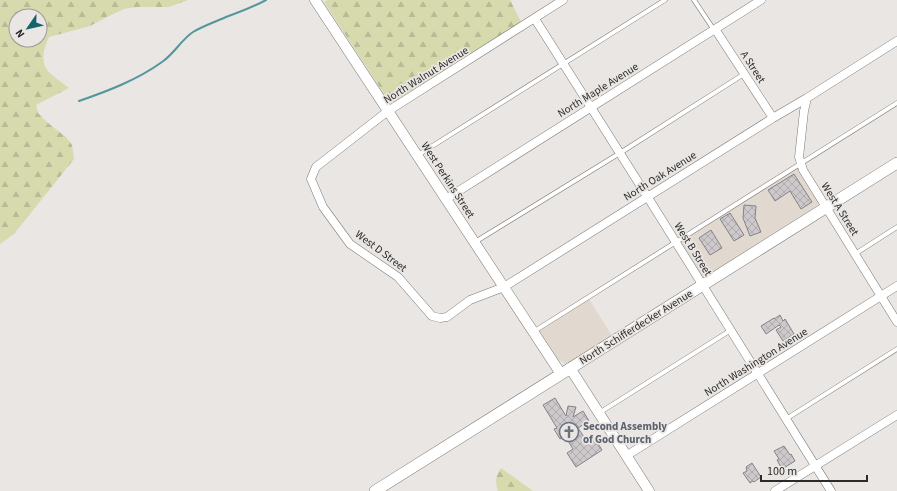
<svg xmlns="http://www.w3.org/2000/svg" width="897" height="491" viewBox="0 0 897 491" font-family="'Source Sans 3',sans-serif">
  <defs>
    <pattern id="forest-firs" width="22" height="20" patternUnits="userSpaceOnUse"><rect width="22" height="20" fill="#d6daad"/><path d="M5 1l3.5 6h-7zM16 11l3.5 6h-7z" fill="#b8bb95"/></pattern>
    <pattern id="building-cross-hatch" width="8" height="8" patternUnits="userSpaceOnUse"><rect width="8" height="8" fill="#ccc8cb"/><path d="M0 0l8 8M0 8l8-8" fill="none" stroke="#afacae"/></pattern>
  </defs>
  <rect width="100%" height="100%" fill="#e9e6e3"/>
  <path fill="#e1d8d0" d="M796,163L799,172L818,202V206L705,277L702,276L678,238Z
    M587,296L612,336L570,362L564,363L557,359L554,355L536,328Z"/>
  <path fill="url(#forest-firs)" fill-rule="evenodd" d="M0,0H188L169,7H136L124,9L107,17L90,26L49,37C44,48 40,59 47,70C51,75 64,84 69,88L36,105L38,113L48,123L66,137L72,145L74,159L14,234L0,244ZM16,16H40V40H16Z
    M328,0H510L521,22L394,102H390L388,100L324,2Z
    M501,468L533,491H498C495,481 495,477 501,468Z"/>
  <g fill="none" stroke-linecap="round" stroke-linejoin="round">
    <path stroke="#53969e" stroke-width="2" d="M79,101C108,91 137,80 162,62C174,54 181,40 193,32C203,26 215,22 226,17C240,12 253,7 266,0"/>
  </g>
  <path fill="url(#building-cross-hatch)" stroke="#868386" d="M794,174L812,202L801,209L790,191L775,201L768,190Z
    M744,205L756,206L755,218L761,232L750,236L743,218Z
    M730,213L744,235L734,241L720,219Z
    M711,230L722,248L710,255L699,238Z
    M780,315L783,321L785,319L794,334L783,341L776,330L781,327L779,325L766,334L761,326L774,318V319Z
    M555,398L566,416L568,406L576,407L573,417L583,411L589,421L578,428L586,440L593,436L602,450L576,467L567,453L573,449L565,436L560,439L554,429L557,428L543,405Z
    M784,446L790,455L791,454L795,461L782,469L777,460L779,459L774,451Z
    M752,463L761,477L754,482L753,481L750,483L743,473L747,471L746,467Z"/>
  <g fill="none" stroke-linecap="round" stroke-linejoin="round">
    <defs>
      <path id="service" d="M694,0L714,30
        M418,155L665,0
        M475,242L620,153L744,74
        M855,254L897,227
        M533,332L897,103
        M599,413L731,330
        M786,419L897,349"/>
      <path id="minor" d="M563,0L388,111L316,167L311,179L323,207L350,244L398,277L432,316L440,318L447,317L470,300L504,287L773,118L807,98L897,41
        M535,19L647,196L831,491
        M715,29L773,118
        M807,98L804,111L799,157L803,170L897,322
        M446,199L761,0
        M626,456L897,286
        M775,491L897,415"/>
      <path id="tertiary" d="M315,0L561,374
        M570,368L649,491"/>
      <path id="secondary" d="M375,491L897,163"/>
    </defs>
    <use href="#service" stroke="#7b7976" stroke-width="5"/>
    <use href="#minor" stroke="#7b7976" stroke-width="9"/>
    <use href="#tertiary" stroke="#7b7976" stroke-width="11"/>
    <use href="#secondary" stroke="#7b7976" stroke-width="12"/>
    <use href="#service" stroke="#fff" stroke-width="4"/>
    <use href="#minor" stroke="#fff" stroke-width="8"/>
    <use href="#tertiary" stroke="#fff" stroke-width="10"/>
    <use href="#secondary" stroke="#fff" stroke-width="11"/>
  </g>
  <defs>
    <symbol id="church-ring" viewBox="-11 -11 22 22"><circle r="9.5" fill="#e9e6e3" stroke="#6b7280" stroke-width="1.5"/><path d="M-1.2-6h2.4v3.5h3.3v2.4h-3.3V6h-2.4V-.1h-3.3v-2.4h3.3Z" fill="#6b7280"/></symbol>
  </defs>
  <g fill-rule="evenodd">
    <use href="#church-ring" x="558" y="421" width="22" height="22"/>
  </g>
  <g text-anchor="middle" dominant-baseline="central" stroke-width="3.5" stroke-linejoin="round" paint-order="stroke">
    <g font-size="11" fill="#2c2b2a" stroke="#e9e6e3">
      <text transform="translate(753 67) rotate(57)">A Street</text>
      <text transform="translate(426 75) rotate(-32)">North Walnut Avenue</text>
      <text transform="translate(598 90) rotate(-32)">North Maple Avenue</text>
      <text transform="translate(660 176) rotate(-32)">North Oak Avenue</text>
      <text transform="translate(448 180) rotate(57)">West Perkins Street</text>
      <text transform="translate(840 209) rotate(58)">West A Street</text>
      <text transform="translate(693 249) rotate(58)">West B Street</text>
      <text transform="translate(381 251) rotate(37)">West D Street</text>
      <text transform="translate(636 327) rotate(-32)">North Schifferdecker Avenue</text>
      <text transform="translate(756 362) rotate(-32)">North Washington Avenue</text>
    </g>
    <g font-size="11" font-weight="bold" fill="#5b616d" stroke="#e9e6e3" text-anchor="start">
      <text x="583" y="426">Second Assembly<tspan x="583" dy="13">of God Church</tspan></text>
    </g>
  </g>
  <g transform="translate(28 28) rotate(236)"><circle r="19" fill="#e9e6e3" stroke="#9d9b99"/>
  <path d="M0-3L7 15L0 10L-7 15Z" fill="#15636b"/>
  <text y="-6" font-size="11" font-weight="bold" text-anchor="middle" fill="#2c2b2a">N</text>
  </g>
  <path d="M761 475v6h106v-6" fill="none" stroke="#2c2b2a" stroke-width="2"/>
  <text x="767" y="475" font-size="12" fill="#2c2b2a" stroke="#e9e6e3" stroke-width="3" paint-order="stroke">100 m</text>
</svg>
